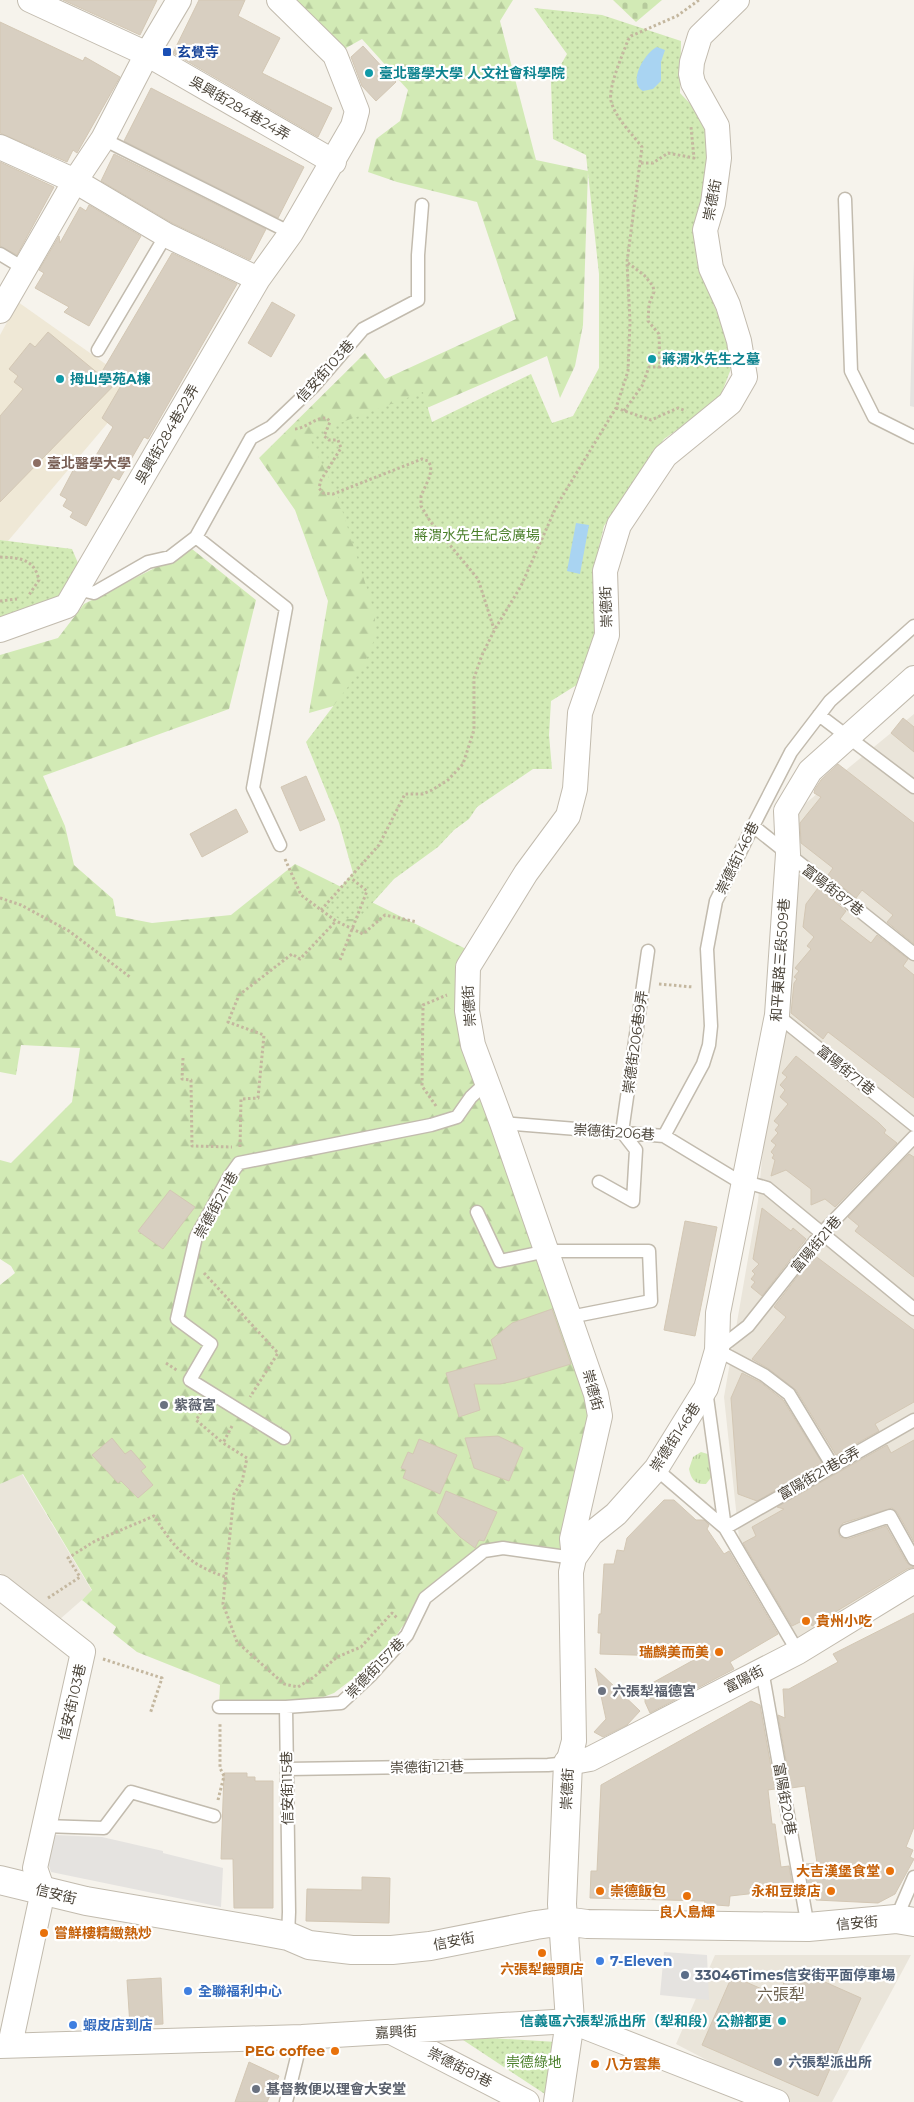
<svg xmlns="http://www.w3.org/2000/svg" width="914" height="2102" viewBox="0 0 914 2102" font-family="Montserrat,'Noto Sans TC',sans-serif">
  <defs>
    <pattern id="grass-tufts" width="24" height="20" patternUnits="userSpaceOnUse" patternTransform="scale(1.25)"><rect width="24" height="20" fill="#d2eab5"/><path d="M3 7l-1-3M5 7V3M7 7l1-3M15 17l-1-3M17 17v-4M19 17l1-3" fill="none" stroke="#b6ca9c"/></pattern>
    <pattern id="forest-firs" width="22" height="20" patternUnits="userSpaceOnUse" patternTransform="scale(1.25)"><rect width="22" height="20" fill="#d2eab5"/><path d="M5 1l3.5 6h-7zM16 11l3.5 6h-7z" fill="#b6ca9c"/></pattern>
    <pattern id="cemetery-stones" width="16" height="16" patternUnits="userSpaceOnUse" patternTransform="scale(1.25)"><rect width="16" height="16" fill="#d2eab5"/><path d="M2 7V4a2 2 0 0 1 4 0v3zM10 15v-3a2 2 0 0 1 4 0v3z" fill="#b6ca9c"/></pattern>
    <pattern id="park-dots" width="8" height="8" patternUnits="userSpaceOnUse" patternTransform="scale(1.25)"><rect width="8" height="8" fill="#d2eab5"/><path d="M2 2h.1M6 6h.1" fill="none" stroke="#b6ca9c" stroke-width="1.8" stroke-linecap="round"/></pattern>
  </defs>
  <rect width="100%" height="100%" fill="#f6f3ec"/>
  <path fill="#eae5da" d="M914,714V1569L793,1643L740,1547L724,1397L758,1201L795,812Z
    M22,1474L92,1591L59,1620L0,1573V1484Z
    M715,1955H911L832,2102H787L676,2044Z"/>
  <path fill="#efe8d6" d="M18,302L138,387L8,541L0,540V335Z"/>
  <path fill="url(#grass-tufts)" d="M701,1452L711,1455L713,1475L706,1484C695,1485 691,1479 689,1469L693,1457Z"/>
  <path fill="url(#forest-firs)" d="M297,0H513L500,21L536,160L588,171L583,325L575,366L560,398L547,356L390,424L395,623L362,698L309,713L328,601L295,510L259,458L365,353L385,379L516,319L477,202L397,182L368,172L376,139L400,121L408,90L362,39L346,48L333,45Z
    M192,549L256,600L229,709L43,776L65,826L74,865L113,899L116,916L152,923L231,915L295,864L466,949L469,1049L596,1416L571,1552L482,1549L402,1627L390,1646L368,1667L334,1693L308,1703L219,1704L220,1685L137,1652L113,1633L116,1627L82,1600L92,1590L23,1474L0,1484V1285L15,1273L11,1266L0,1259V1160L11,1163L72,1102L80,1048L21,1045L16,1075L0,1072V655L58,638L84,604Z"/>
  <path fill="url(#cemetery-stones)" d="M613,0H662L636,22Z"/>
  <path fill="url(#park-dots)" d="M534,8L602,15L681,41L680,93L698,112L708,133L709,169L695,234L697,263L723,327L732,366L719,400L664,439L604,526L593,572L598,625L583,681L551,701L549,735L552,769H533L477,807L469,819L454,830L438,847L394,879L358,919H339L322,908L353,873L339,823L306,742L363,667L375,638V614L338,497L308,435L423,392L432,422L531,374L552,423L573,416L599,368V274L586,155L553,139L551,82L567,54Z
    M0,540L72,549L78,563L57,599L0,619Z
    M457,2036L557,2042L551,2098Z"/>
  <path fill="#e5e3e0" d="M914,260V407L910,406Z
    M54,1835L102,1837L163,1851V1853L223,1868L221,1907L51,1872L48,1863Z
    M664,1952L707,1955L709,2000L660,1995Z"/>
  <path fill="#a9d4f2" d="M657,47L665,50L661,62V81L653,89L643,91C627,83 645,52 657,47Z
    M576,523L589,525L580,574L567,571Z"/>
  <path fill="#d8cfc1" stroke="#d3c7b4" d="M63,0H157L140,35Z
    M199,0H245L238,16L280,38L262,73L332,108L318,137L173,53Z
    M0,22L83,61L85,57L120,77L77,153L73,150L67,162L0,133Z
    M363,46L396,82L376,101L362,86L351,57Z
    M151,88L304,167L278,218L124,141Z
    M114,154L266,229L250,260L172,223L101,181Z
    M0,162L54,187L17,255L0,246Z
    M89,205L141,236L89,326L64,312L69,307L35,288L44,273L39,270L59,236L60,243L80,207L86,211Z
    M172,253L237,284L148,439L144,437L119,480L113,477L86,526L70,517L73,512L63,506L67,499L60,495L78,461L89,467L113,427L102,418L126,377L124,375L0,502V416L23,389L14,382L18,376L9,369L30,343L35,347L48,332L100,375Z
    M272,302L295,315L271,357L248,343Z
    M903,718L914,727V752L891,733Z
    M838,764L914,823V944L887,922L893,915L862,890L856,898L828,875L833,868L801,843L800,823L821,797L814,793L815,789L821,780Z
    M306,776L325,820L300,831L281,787Z
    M236,809L248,832L202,857L190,834Z
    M818,888L846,911L840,919L871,943L877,935L908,959L903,966L914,975V1098L828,1032L823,1039L791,1013L794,983L797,979L794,977L799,971L795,968L811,949L807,946L814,937L803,927L806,904Z
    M796,1056L879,1123L886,1130L884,1133L897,1143L835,1207L825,1199L811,1205V1189L786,1170L771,1176L775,1160L772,1158L774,1155L771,1152L776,1145L771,1141L778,1133L775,1130L779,1125L774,1121L788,1104L780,1097L785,1090L780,1085L787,1077L782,1073Z
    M909,1154L914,1157V1277L855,1231L859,1226L848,1217Z
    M170,1190L195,1207L163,1249L138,1231Z
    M762,1208L791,1231L793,1228L806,1239L762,1296L751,1287L755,1282L751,1279L755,1274L752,1271L759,1264L753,1259Z
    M685,1221L717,1227L695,1336L664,1330Z
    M814,1255L914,1330V1402L875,1424L879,1431L836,1455L796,1390L769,1369L752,1359L786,1317L774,1307Z
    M552,1309L571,1364L515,1381L500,1384H474L480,1410L459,1417L446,1373L497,1359L491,1340L512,1323Z
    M742,1373L760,1382L783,1400L822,1463L757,1501L738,1494L731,1398Z
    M498,1436L523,1448L509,1481L474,1468L465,1438Z
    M112,1438L125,1454L131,1450L146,1467L141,1471L153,1485L138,1498L121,1481L118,1483L92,1455Z
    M419,1439L457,1455L440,1494L403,1478L406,1470L401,1468L408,1452L413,1454Z
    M914,1440V1542L897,1512L892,1508L843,1523L838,1530L840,1537L848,1539L886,1526L907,1563L914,1567L907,1569L812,1626L808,1618L792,1626L743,1543L756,1536L752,1527L784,1509L777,1507L887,1445L891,1453Z
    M446,1491L497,1512L484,1541L479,1540L475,1548L460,1537L437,1513Z
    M664,1500H674L696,1520H704L709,1525L707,1529L724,1554L729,1551L778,1634L730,1662L734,1669L650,1713L645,1702V1687L699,1657L600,1654L601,1633H598L599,1614H601L604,1564H614L617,1550L624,1551L627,1538Z
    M914,1613V1827L906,1847L913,1850L910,1857L914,1859L895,1894L878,1903L816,1900L815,1887H809L805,1864L817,1863L805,1786L791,1788L778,1715L785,1718L783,1689H789L838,1662L833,1654Z
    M595,1668L640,1711L627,1725L603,1737L594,1732L606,1719Z
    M751,1701L760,1705L775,1789L768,1790L772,1824H775L781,1867L789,1866L793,1889L730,1896L729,1906L704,1904L705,1901L590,1898L591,1871H597L601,1785Z
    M224,1773H247V1777H255V1781H273V1908H234L233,1859H221Z
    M362,1877L390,1878L389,1923L306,1921L307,1889L362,1890Z
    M791,1967L861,1998L818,2096L702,2045L732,1976L778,1996Z
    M161,1978L163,2024L130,2026L127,1980Z
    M249,2062L279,2076L267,2102H235Z"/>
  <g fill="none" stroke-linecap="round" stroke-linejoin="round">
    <defs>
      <path id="service" d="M103,139L291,233
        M845,199L851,371L874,417L914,437
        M0,254L25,269
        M98,350L166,235
        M196,537L286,608L253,788L280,845
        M77,589L94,593L148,562L170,557L196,537L251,438L271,427L313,387L363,329L418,300V255L422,205
        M819,715L914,787
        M753,826L914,954
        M777,1015L914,1125
        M502,1123L664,1136L735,1179L767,1188L914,1309
        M664,1136L703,1064L709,1045L711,1026L707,949L716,901L753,826L791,752L830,701L914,626
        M599,1182L633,1201L636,1150L622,1132L648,951
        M477,1212L500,1261L547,1251H649L651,1301L570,1317
        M706,1390L725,1528L798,1652
        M284,1438L190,1380L211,1344L177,1319L196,1237L229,1177L239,1163L431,1125L457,1117L471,1097L486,1083
        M832,1465L789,1394L764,1375L717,1350L748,1326L821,1234L914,1137
        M656,1469L725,1528L914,1420
        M846,1531L890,1516L914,1559
        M762,1670L808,1927
        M219,1707H286L289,1912L288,1936
        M286,1707L341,1703L371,1675L407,1635L425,1598L484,1551L503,1548L574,1558
        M287,1769L548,1765L568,1763
        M44,1826L104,1828L131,1792L214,1816
        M896,1919L914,1877
        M286,2102L302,2037"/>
      <path id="minor" d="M30,0L147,54L334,162
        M737,0L700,36L692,62L691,74L693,83L717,126L719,158L713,203L705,230L711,268L728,305L739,341L745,377L730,403L665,456L619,525L605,571L607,635L580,713L575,789L568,816L526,873L468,967L467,1011L473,1045L502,1123L596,1394L600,1416L572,1539L574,1558L571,1572L574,1741L568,1763L590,1759L798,1652L914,1581
        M0,147L75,181L166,235L258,279
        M0,311L75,181L103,139L147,54L179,0
        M0,630L67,606L258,279L291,233L353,126L357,111L335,55L279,0
        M574,1558L591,1534L616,1514L656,1469L706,1388L717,1350L718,1313L777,1015L788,854L786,811L810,771L914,678
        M0,1587L83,1652L35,1868L43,1891L10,2045
        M393,2033L527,2102
        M0,2046L302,2037L570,2021L777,2102"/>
      <path id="tertiary" d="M0,1880L86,1901L261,1931L288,1936L309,1945L352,1950H392L430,1946L536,1925L564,1921L587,1924L808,1927L896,1919L914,1922
        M558,2102L570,2021L562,1904L568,1763"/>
    </defs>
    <use href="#service" stroke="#c2bbae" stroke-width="15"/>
    <use href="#minor" stroke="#c2bbae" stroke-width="26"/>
    <use href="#tertiary" stroke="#c2bbae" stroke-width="30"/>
    <path stroke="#c4b79f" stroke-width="3" stroke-dasharray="2.5 2.5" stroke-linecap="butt" d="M641,163H653L668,153L694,158L691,127
      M616,408L651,420L678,408L686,411
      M624,411L642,386L649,367H660L659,334L648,321L649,304L654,292L653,286L644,275L628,263
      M295,429C307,428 315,417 327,418L330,422L324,436L329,440H338L341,448L321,480L319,488L323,493L333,494L422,459L428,461L431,466L430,476L421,496V506L430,521L478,579L494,629
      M0,557C19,558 34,558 39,580L29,595
      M0,601L17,599
      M285,859L301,895L336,921L363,934L385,915L417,922
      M0,898L21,905L69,931L130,977
      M321,910L379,845L405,794H423L432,790L448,780L463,764L474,730V678L482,655L495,629L521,586L557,505L616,408L628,371L630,322L627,262L642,147C632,134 615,117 611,101C608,87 623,54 628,40L631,36L677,16L699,0
      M340,960L367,891L351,878
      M659,984L693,987
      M183,1058L182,1079L191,1080L192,1146L232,1147
      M436,1106L422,1086L423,1005L447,995
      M240,1147L241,1099L258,1098L264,1035L228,1022L239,995L292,954L300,959L336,921
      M204,1273L278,1353L250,1397
      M166,1363L178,1371
      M204,1408L196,1420L223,1443
      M232,1426L223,1443L247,1458L242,1482L234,1494L223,1604L237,1642L284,1684L298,1687L314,1677L337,1657L361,1647L392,1613L397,1618
      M48,1598L80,1577L68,1558L95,1541L154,1516C174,1548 189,1565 226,1577
      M103,1659L162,1678L150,1714
      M218,1800L224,1776L220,1768V1722"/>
    <use href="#service" stroke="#fff" stroke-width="12"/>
    <use href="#minor" stroke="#fff" stroke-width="24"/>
    <use href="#tertiary" stroke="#fff" stroke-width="28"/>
  </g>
  <rect fill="#1a4fb4" stroke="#fff" stroke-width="2" x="162" y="47" width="10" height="10" rx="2.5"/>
  <g fill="#0f9aa8" stroke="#fff" stroke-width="2">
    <circle cx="369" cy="73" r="5"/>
    <circle cx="652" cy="359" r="5"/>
    <circle cx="60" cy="379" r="5"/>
    <circle cx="782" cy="2021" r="5"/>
  </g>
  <circle fill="#8d6e63" stroke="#fff" stroke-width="2" cx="37" cy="463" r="5"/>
  <g fill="#6b7280" stroke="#fff" stroke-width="2">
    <circle cx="164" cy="1405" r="5"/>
    <circle cx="602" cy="1691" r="5"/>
    <circle cx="256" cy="2089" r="5"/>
  </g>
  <g fill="#e8710a" stroke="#fff" stroke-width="2">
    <circle cx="806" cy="1621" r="5"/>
    <circle cx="719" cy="1652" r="5"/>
    <circle cx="890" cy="1871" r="5"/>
    <circle cx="600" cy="1891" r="5"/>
    <circle cx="831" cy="1891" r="5"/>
    <circle cx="687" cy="1896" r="5"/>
    <circle cx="44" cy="1933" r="5"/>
    <circle cx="542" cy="1953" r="5"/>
    <circle cx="335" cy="2051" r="5"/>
    <circle cx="595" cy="2064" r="5"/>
  </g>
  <g fill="#3f7fe0" stroke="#fff" stroke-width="2">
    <circle cx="600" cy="1961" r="5"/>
    <circle cx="188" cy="1991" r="5"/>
    <circle cx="73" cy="2025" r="5"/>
  </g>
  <g fill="#5c6f8a" stroke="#fff" stroke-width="2">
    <circle cx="685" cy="1975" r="5"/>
    <circle cx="778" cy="2062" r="5"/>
  </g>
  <g text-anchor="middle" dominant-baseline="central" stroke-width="4.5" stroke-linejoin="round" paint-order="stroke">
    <g font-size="14" font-weight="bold" fill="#164399" stroke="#fff" text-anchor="start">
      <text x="177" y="52">玄覺寺</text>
    </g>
    <g font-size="14" font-weight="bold" fill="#0d838f" stroke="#fff" text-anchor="start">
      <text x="379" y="73">臺北醫學大學 人文社會科學院</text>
      <text x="662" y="359">蔣渭水先生之墓</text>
      <text x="70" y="379">拇山學苑A棟</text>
      <text x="772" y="2021" text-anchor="end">信義區六張犁派出所（犁和段）公辦都更</text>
    </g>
    <g font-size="14" fill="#4b4439" stroke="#fff">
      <text transform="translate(240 108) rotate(30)">吳興街284巷24弄</text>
      <text transform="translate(712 200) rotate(-79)">崇德街</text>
      <text transform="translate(325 371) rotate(-48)">信安街103巷</text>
      <text transform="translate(167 434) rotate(-60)">吳興街284巷22弄</text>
      <text transform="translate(606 607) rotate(-92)">崇德街</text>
      <text transform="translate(737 858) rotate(-64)">崇德街146巷</text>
      <text transform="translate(833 890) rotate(38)">富陽街87巷</text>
      <text transform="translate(780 960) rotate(-86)">和平東路三段509巷</text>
      <text transform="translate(469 1006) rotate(-94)">崇德街</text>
      <text transform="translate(635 1042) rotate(-82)">崇德街206巷9弄</text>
      <text transform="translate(846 1070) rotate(39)">富陽街71巷</text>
      <text transform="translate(614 1132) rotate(4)">崇德街206巷</text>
      <text transform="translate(216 1205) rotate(-61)">崇德街211巷</text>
      <text transform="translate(816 1244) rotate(-50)">富陽街21巷</text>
      <text transform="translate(593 1390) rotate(75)">崇德街</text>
      <text transform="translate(675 1437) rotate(-57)">崇德街146巷</text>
      <text transform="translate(819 1473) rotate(-30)">富陽街21巷6弄</text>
      <text transform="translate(375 1668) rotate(-46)">崇德街157巷</text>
      <text transform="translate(744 1679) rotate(-27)">富陽街</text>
      <text transform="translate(72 1702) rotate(-77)">信安街103巷</text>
      <text transform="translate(427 1767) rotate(-1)">崇德街121巷</text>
      <text transform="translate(287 1788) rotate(-91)">信安街115巷</text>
      <text transform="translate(567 1789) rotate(-87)">崇德街</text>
      <text transform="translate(785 1799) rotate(80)">富陽街20巷</text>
      <text transform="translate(56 1894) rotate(14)">信安街</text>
      <text transform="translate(857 1923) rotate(-5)">信安街</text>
      <text transform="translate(454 1941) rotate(-11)">信安街</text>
      <text transform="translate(396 2032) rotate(-3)">嘉興街</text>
      <text transform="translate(460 2067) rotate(27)">崇德街81巷</text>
    </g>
    <g font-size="14" font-weight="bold" fill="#785e54" stroke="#fff" text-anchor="start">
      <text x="47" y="463">臺北醫學大學</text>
    </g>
    <g font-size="14" fill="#4a7f2a" stroke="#fff">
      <text x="477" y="535">蔣渭水先生紀念廣場</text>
      <text x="534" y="2062">崇德綠地</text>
    </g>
    <g font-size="14" font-weight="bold" fill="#5b616d" stroke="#fff" text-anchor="start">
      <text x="174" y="1405">紫薇宮</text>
      <text x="612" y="1691">六張犁福德宮</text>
      <text x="266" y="2089">基督教便以理會大安堂</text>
    </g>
    <g font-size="14" font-weight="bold" fill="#c56008" stroke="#fff" text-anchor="start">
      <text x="816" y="1621">貴州小吃</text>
      <text x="709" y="1652" text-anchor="end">瑞麟美而美</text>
      <text x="880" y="1871" text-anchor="end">大吉漢堡食堂</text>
      <text x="610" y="1891">崇德飯包</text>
      <text x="821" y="1891" text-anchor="end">永和豆漿店</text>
      <text x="687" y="1912" text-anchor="middle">良人島輝</text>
      <text x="54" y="1933">嘗鮮樓精緻熱炒</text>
      <text x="542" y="1969" text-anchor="middle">六張犁饅頭店</text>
      <text x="325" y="2051" text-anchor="end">PEG coffee</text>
      <text x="605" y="2064">八方雲集</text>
    </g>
    <g font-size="14" font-weight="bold" fill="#366cbe" stroke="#fff" text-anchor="start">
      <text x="610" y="1961">7-Eleven</text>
      <text x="198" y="1991">全聯福利中心</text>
      <text x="83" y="2025">蝦皮店到店</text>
    </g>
    <g font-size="14" font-weight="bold" fill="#4e5e75" stroke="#fff" text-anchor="start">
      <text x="695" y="1975">33046Times信安街平面停車場</text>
      <text x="788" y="2062">六張犁派出所</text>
    </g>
    <g font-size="16" fill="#6e6250" stroke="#fff">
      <text x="781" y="1994">六張犁</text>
    </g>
  </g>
</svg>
